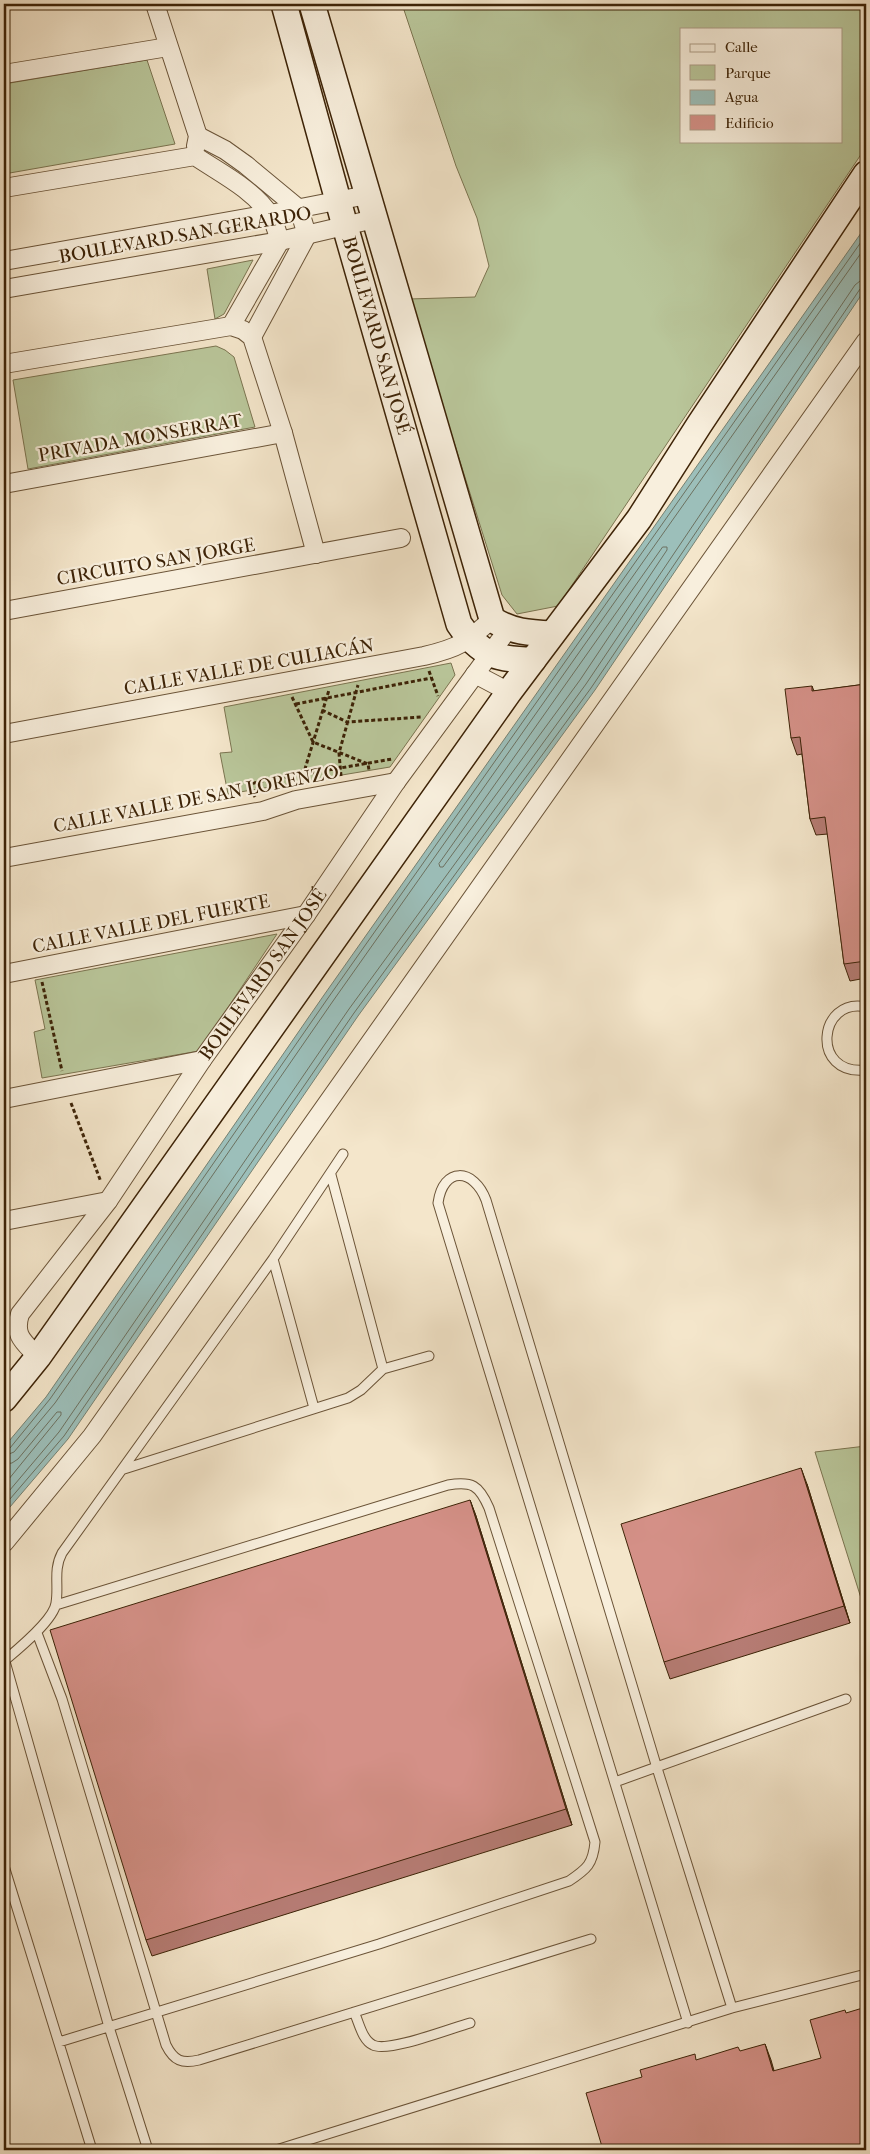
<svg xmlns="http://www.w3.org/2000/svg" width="870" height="2154" viewBox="0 0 870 2154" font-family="'IM FELL French Canon',serif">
  <rect width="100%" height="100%" fill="#f4e6cb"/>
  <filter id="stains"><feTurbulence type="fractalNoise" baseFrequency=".004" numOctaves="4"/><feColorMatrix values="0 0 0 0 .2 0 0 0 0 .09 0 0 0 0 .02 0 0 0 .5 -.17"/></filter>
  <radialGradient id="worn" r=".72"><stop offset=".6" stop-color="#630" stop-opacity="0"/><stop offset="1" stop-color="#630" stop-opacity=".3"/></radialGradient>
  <path fill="#b9c69a" stroke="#7b7450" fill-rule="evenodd" d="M402,4H866V147L558,606L517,614L502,595L409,299L475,297L489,266L477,218L456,166ZM681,29H841V141H681Z
    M147,60L175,144L4,174V84Z
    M253,260L224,314L215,319L207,269Z
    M216,346L225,350L234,357L255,427L28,469L13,380Z
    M451,663L455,675L390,767L228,794L220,753L232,752L224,707Z
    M277,934L199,1051L42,1078L34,1032L45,1029L35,980Z
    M866,1446V1614L815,1452Z"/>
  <path fill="#9cbfba" stroke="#768172" d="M866,226V288L595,690L358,1016L68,1439L4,1514V1447L46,1397L324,995Z"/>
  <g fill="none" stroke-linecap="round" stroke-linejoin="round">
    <path stroke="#6c7160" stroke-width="1" d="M663,547H667V550L580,680L443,867H440L439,864Z
      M4,1450L10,1448L50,1399L328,998L866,235
      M4,1456L14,1452L55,1403L333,1001L866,246
      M4,1464L12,1463L18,1459L57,1412H61V1415L4,1485
      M4,1497L59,1432L349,1009L586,684L855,285L860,281L866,280
      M4,1506L64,1436L354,1013L591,688L860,289L866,286"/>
    <defs>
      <path id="lane" d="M866,1007C818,997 810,1076 866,1070
        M331,1175L383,1369
        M273,1259L314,1408
        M124,1469L348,1398L361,1390L383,1369L429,1356
        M56,1605L448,1485C472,1481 479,1485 489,1508L595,1842C593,1864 587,1869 569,1881L379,1944L59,2042
        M37,1633L62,1699L166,2045C174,2061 182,2064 199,2060L591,1939
        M4,1658L109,2027L148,2150
        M4,1661C17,1650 54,1620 56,1603C59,1585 53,1570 62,1553L273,1259L343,1154
        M615,1782L846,1699
        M4,1866L92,2150
        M354,2012C359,2022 362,2040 373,2045C388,2053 452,2028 470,2023
        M688,2023L438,1203C443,1166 474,1168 486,1200L657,1768L732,2008
        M276,2150L732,2008L866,1974"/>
      <g id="street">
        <path d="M155,4L198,136L196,146"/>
        <path d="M4,74L168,47"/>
        <path d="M198,136L225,150L246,165L299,209L307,235L252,337"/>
        <path d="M4,188L195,156C220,173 253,189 270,215C275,223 277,232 280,241L231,326"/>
        <path d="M4,261L270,214L367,195"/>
        <path d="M4,289L280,241L374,219"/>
        <path d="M4,364L231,326L243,330L252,337L283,433L316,554"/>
        <path d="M4,484L283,433"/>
        <path d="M4,611L401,538"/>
        <path d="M475,674L509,692"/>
        <path d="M4,734L424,656C459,648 467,642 492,619"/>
        <path d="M4,858L263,811L296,800L396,782"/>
        <path d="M4,974L306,915"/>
        <path d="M4,1099L202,1060"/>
        <path d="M4,1221L108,1201"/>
        <path id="s1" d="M38,1357C24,1342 13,1336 20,1314L108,1201L202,1060L306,915L396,782L509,628"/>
        <path d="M4,1543L92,1436L866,341"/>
      </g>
      <g id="secondary">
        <path id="s2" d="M284,4L345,226L459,624C480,655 497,660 533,660"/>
        <path d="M312,4L492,619C511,632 530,633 552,634"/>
        <path d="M4,1399L38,1357L509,692L639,519L699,425L866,174"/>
      </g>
    </defs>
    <use href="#lane" stroke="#6b5438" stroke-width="11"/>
    <use href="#street" stroke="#6b5438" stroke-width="20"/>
    <use href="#secondary" stroke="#3d2307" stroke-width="28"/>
    <path stroke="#3d2307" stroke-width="3" stroke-dasharray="4 2.5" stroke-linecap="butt" d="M429,671L438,696
      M292,697L313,742L368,764L369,770
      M296,704L431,678
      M322,710L347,722L422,717
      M341,776L339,753L358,685
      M301,782L329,690
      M255,797L248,784L392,759
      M42,982L62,1071
      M71,1103L101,1182"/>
    <use href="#lane" stroke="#f8efdd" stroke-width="9"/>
    <use href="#street" stroke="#f8efdd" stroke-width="18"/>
    <use href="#secondary" stroke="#f8efdd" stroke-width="25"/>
  </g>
  <path fill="#b67c74" stroke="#3d2307" d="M866,684V978L850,981L844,964L828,834L816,835L810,819L802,754L797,755L791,738L812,686L814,691Z
    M807,1484L850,1623L670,1679L664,1662Z
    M470,1500L476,1516L572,1825L152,1956L146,1940Z"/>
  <path fill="#94655e" stroke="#3d2307" d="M801,1468L807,1484L850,1623L844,1606Z
    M470,1500L476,1516L572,1825L566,1809Z
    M765,2044L771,2060L779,2088L773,2071Z"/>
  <path fill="#d49087" stroke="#3d2307" d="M866,684V961L844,964L825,817L810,819L800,737L791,738L785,689L812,686V691Z
    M801,1468L844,1606L664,1662L621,1524Z
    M470,1500L566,1809L146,1940L50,1630Z
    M866,2007V2150H603L586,2093L642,2077L640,2070L695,2054L696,2060L738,2047L740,2051L765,2044L773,2071L821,2058L810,2020L845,2010L846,2013Z"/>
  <g text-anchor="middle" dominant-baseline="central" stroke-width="4.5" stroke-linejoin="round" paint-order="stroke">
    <g font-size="19" fill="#3d2307" stroke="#f8efdd">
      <text transform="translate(185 235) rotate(-10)">BOULEVARD SAN GERARDO</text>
      <text stroke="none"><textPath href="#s2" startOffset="344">BOULEVARD SAN JOSÉ</textPath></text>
      <text transform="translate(140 438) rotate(-10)">PRIVADA MONSERRAT</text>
      <text transform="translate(156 562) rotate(-10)">CIRCUITO SAN JORGE</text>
      <text transform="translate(249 667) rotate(-10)">CALLE VALLE DE CULIACÁN</text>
      <text transform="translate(196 799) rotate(-11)">CALLE VALLE DE SAN LORENZO</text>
      <text transform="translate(151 924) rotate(-11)">CALLE VALLE DEL FUERTE</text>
      <text stroke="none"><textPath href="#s1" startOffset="468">BOULEVARD SAN JOSÉ</textPath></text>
    </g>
  </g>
  <rect width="870" height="2154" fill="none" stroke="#f4e6cb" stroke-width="20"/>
  <rect x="5" y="5" width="860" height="2144" fill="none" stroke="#3d2307" stroke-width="2.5"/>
  <rect x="10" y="10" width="850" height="2134" fill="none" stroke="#3d2307"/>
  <rect x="680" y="28" width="162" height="115" fill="#f8efdd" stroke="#ad9d87"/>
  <rect x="690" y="44" width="25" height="8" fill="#f8efdd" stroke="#ad9d87"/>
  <text x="725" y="52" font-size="15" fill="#3d2307">Calle</text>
  <rect x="690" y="65" width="25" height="15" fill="#b9c69a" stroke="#ad9d87"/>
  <text x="725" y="78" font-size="15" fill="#3d2307">Parque</text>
  <rect x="690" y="90" width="25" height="15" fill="#9cbfba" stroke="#ad9d87"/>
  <text x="725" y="102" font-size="15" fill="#3d2307">Agua</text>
  <rect x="690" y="115" width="25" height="15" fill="#d49087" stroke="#ad9d87"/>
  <text x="725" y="128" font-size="15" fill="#3d2307">Edificio</text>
  <rect width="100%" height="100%" filter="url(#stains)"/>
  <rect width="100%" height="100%" fill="url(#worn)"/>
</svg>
